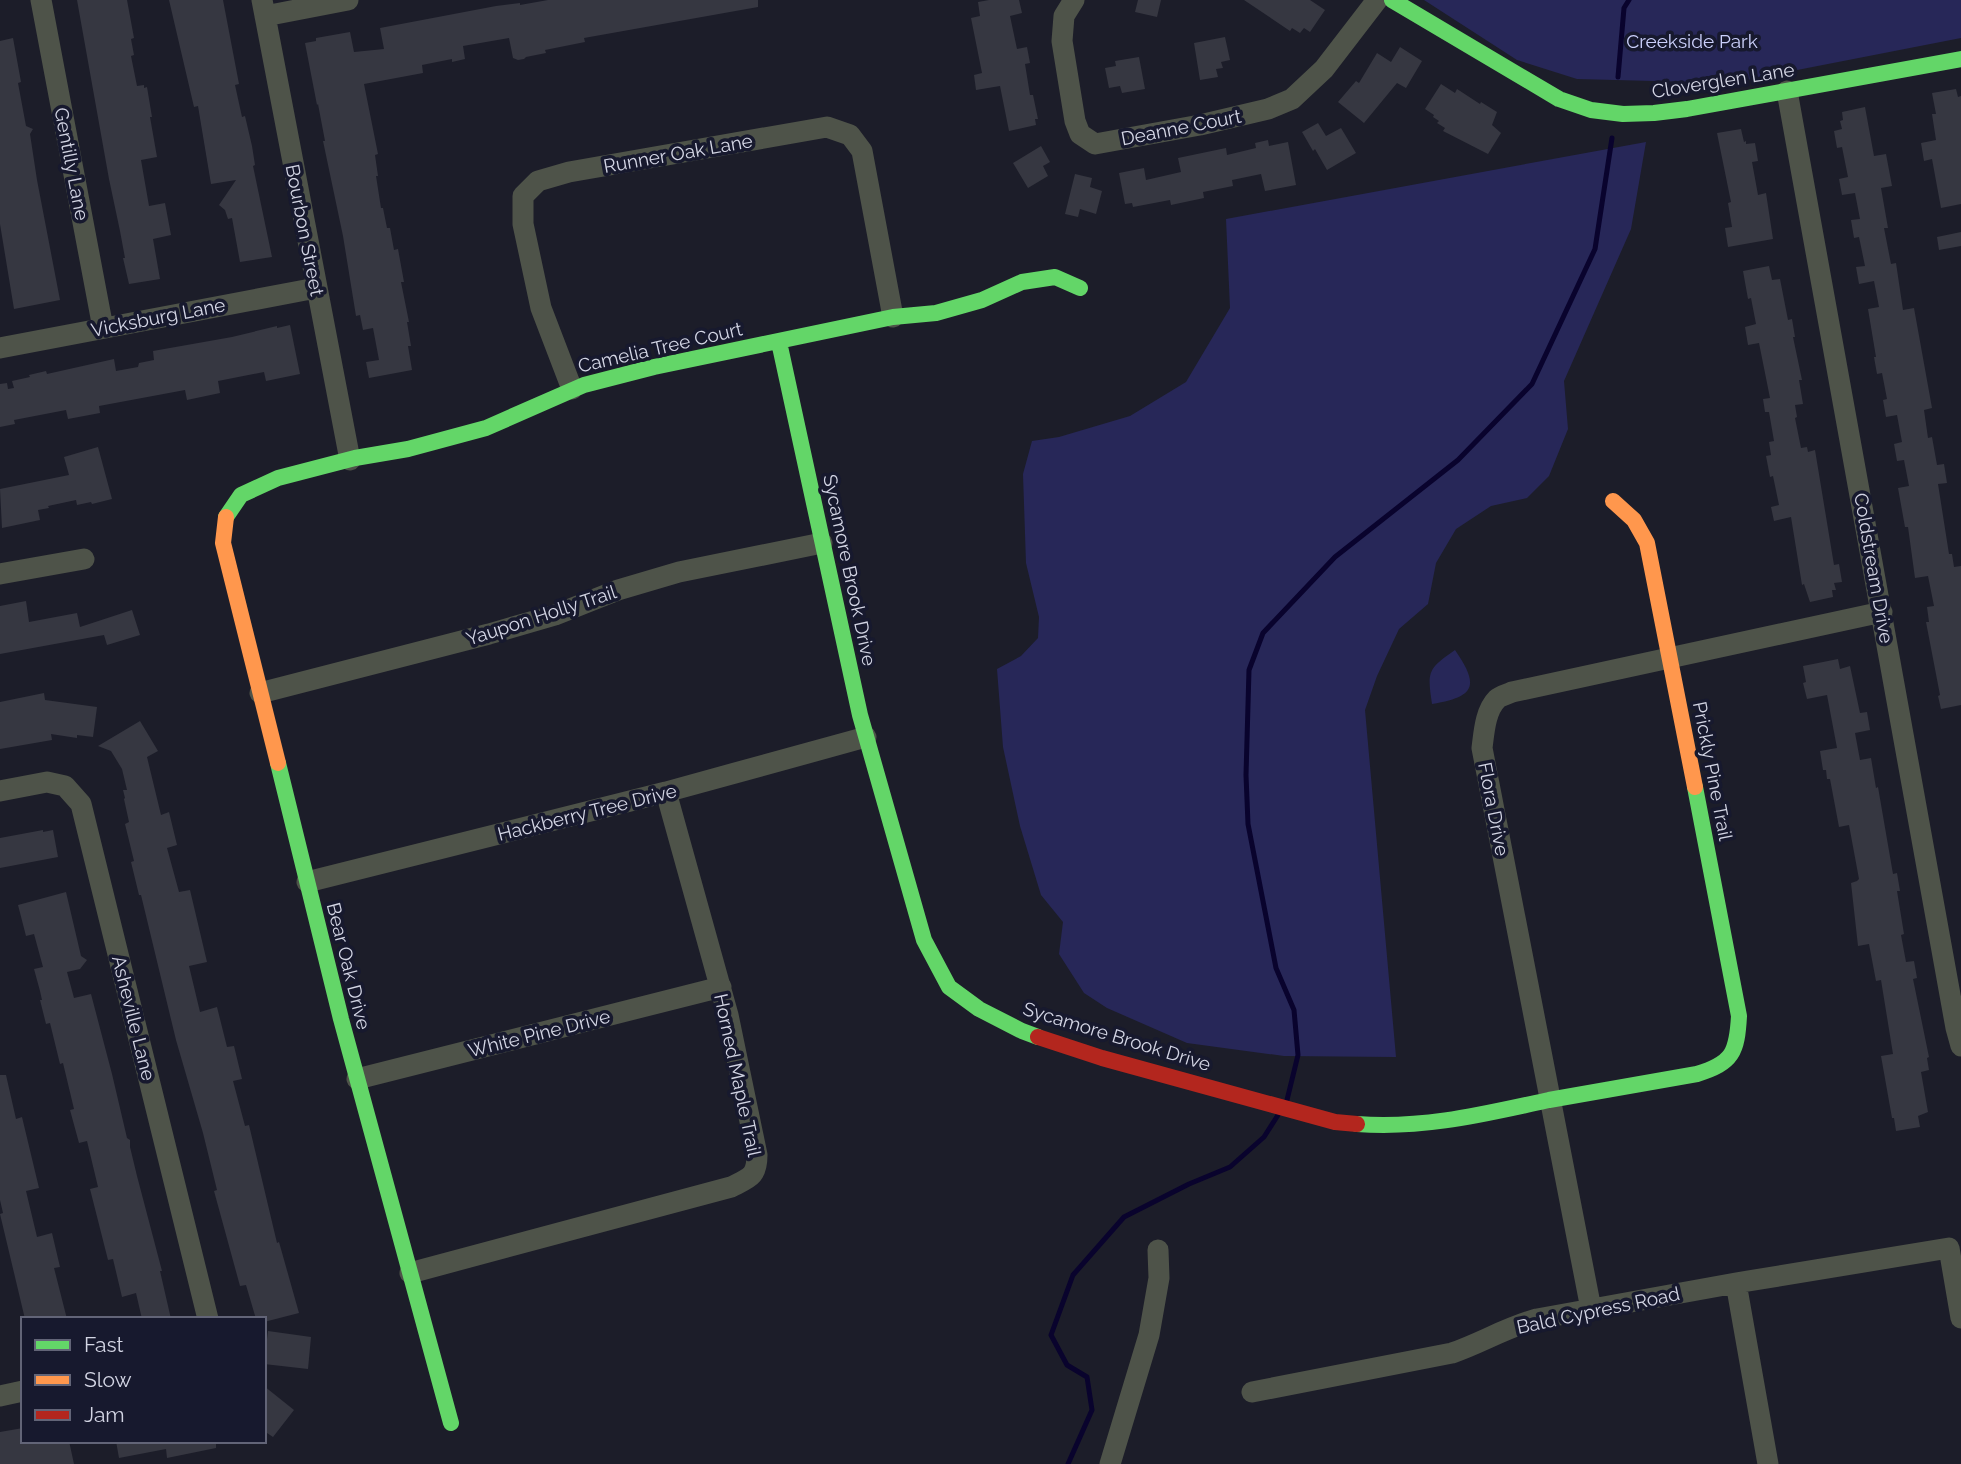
<svg xmlns="http://www.w3.org/2000/svg" width="1961" height="1464" viewBox="0 0 1961 1464" font-family="Raleway,sans-serif">
  <rect width="100%" height="100%" fill="#1c1d29"/>
  <path fill="#272758" d="M1424,0H1961V38L1731,83L1577,79L1517,60Z
    M1646,142L1631,229L1564,381L1568,429L1549,476L1527,498L1491,506L1456,529L1436,563L1428,604L1399,629L1377,676L1365,710L1396,1057L1284,1056L1187,1043L1107,1008L1084,993L1059,954L1063,922L1041,895L1020,826L1003,747L997,669L1021,656L1038,638L1039,617L1026,563L1023,474L1032,441L1059,437L1130,416L1186,382L1230,308L1226,219Z
    M1455,650C1480,686 1475,697 1432,704C1427,671 1428,669 1455,650Z"/>
  <g fill="none" stroke-linecap="round" stroke-linejoin="round">
    <path stroke="#09032d" stroke-width="5" d="M1618,77L1624,8L1629,0
      M1287,1100L1298,1055L1294,1010L1276,968L1248,824L1246,775L1249,670L1263,633L1335,557L1458,460L1532,384L1595,249L1612,138
      M1068,1464L1092,1410L1087,1377L1067,1365L1051,1335L1073,1275L1124,1217L1189,1184L1230,1167L1264,1137L1278,1115"/>
  </g>
  <path fill="#363741" d="M77,0H127L134,38L131,39L134,55L131,56L137,86L144,85V88L147,87L152,117H150L157,157L141,160L149,206L165,203L171,235L153,239L160,279L129,284L123,258H125L120,231L109,179Z
    M169,0H223L239,84L235,85L242,117L245,116L252,146L255,165L253,166L272,257L240,262L232,218L228,219L225,210L219,205L236,180L211,184L198,106L194,107Z
    M548,0H758V7L584,38L585,42L545,50L546,53L526,57L524,59L518,60L513,58L509,38L463,46L465,59L452,62V59L422,65L423,73L364,84L378,154L375,155L378,176H376L381,208H383L387,228H390L394,250L398,249L404,282H401L409,322H407L411,346H408L412,370L369,378L366,362L379,360L373,328L363,330L360,315L356,316L343,236L323,141H325L318,104L317,105L305,43L316,41V38L350,32L354,52L384,49L380,28L496,6L520,3V5Z
    M989,0H1019L1022,13L1010,16L1017,49L1027,47L1030,63L1025,64L1030,95H1033L1038,119H1035L1036,125L1009,131L1000,86L976,90L974,75L982,73L971,18L980,16L978,2Z
    M1138,0H1161L1157,17L1135,12Z
    M1244,0H1310L1325,10L1310,32L1304,28L1300,33L1292,28L1290,31Z
    M1225,37L1230,60L1221,62L1223,68L1216,69L1218,77L1200,80L1194,43Z
    M13,38L21,82L18,83L26,126L33,129L30,134L37,180L60,300L14,309L0,224V41Z
    M1400,47L1422,61L1406,88L1397,83L1364,123L1338,102L1356,81L1359,83L1377,53L1391,62Z
    M1139,57L1145,89L1122,93L1120,86L1109,88L1105,68L1116,66L1115,61Z
    M1441,84L1455,93L1457,89L1480,104L1481,102L1497,112L1492,125L1501,133L1488,154L1443,131L1445,128L1437,123L1439,121L1433,117L1434,115L1425,109Z
    M1956,89L1958,97L1961,96V204L1941,208L1932,159L1924,161L1921,143L1936,140L1932,114H1936L1932,93Z
    M1865,107L1874,156L1886,154L1892,186L1881,188L1888,228H1884L1891,264L1896,263L1903,310L1914,308L1932,408L1924,410L1928,438L1932,437L1937,465L1944,464L1947,483L1938,484L1949,554H1952L1954,567L1961,566V705L1941,709L1938,696L1940,695L1926,622H1929L1927,607L1934,606L1928,576L1915,578L1908,527H1905L1898,488L1909,486L1904,460L1897,461L1894,444L1902,442L1897,415L1886,417L1883,400L1887,399L1882,373L1877,374L1874,357H1876L1868,309L1879,307L1874,281L1859,284L1856,267L1865,266L1859,237L1854,238L1851,220L1860,219L1855,193L1842,195L1839,179L1848,177L1842,147L1837,148L1834,131L1842,129L1840,121L1843,120L1842,112Z
    M1318,123L1326,136L1341,128L1356,153L1327,170L1315,149L1313,151L1302,132Z
    M1741,129L1744,142L1746,141V144L1755,143L1758,161L1752,162L1758,195L1766,193L1773,239L1728,247L1725,228L1732,227L1728,203L1731,202L1717,133Z
    M1268,140L1269,146L1288,142L1296,185L1265,191L1261,174L1232,180L1233,186L1203,192L1204,198L1171,205L1170,200L1133,207L1132,203L1125,204L1119,173L1144,168L1146,180L1181,172L1178,158L1226,148L1227,155L1256,148L1255,143Z
    M1041,146L1050,162L1043,166L1048,176L1028,188L1013,163Z
    M1075,174L1092,178L1090,187L1102,191L1096,214L1080,209L1078,217L1065,214Z
    M1961,232V246L1939,250L1937,237Z
    M1769,266L1772,280L1780,279L1788,320L1792,319L1795,337H1793L1802,380H1799L1803,404L1795,405L1797,417L1795,418L1801,448L1807,447L1808,452L1815,450L1834,565L1839,564L1842,582L1834,583L1836,590H1832L1833,597L1810,602L1804,584L1802,585L1791,517L1774,521L1771,507L1779,505L1773,476L1770,477L1766,456L1771,455L1769,442L1774,441L1769,412H1765L1763,399L1770,398L1759,343L1748,345L1745,327L1756,324L1751,298L1748,299L1743,271Z
    M290,325L300,374L266,381L264,372L218,381L220,393L187,400L185,390L99,406L100,413L68,419L66,410L14,420L15,424L0,427V384L7,383L8,389L14,388L12,381L30,377L29,375L46,371L47,374L114,359L116,371L138,367L139,363L154,360L153,351L232,337L277,326V328Z
    M98,447L112,499L92,504L91,502L77,505L76,500L48,506L49,508L38,510L40,520L2,528L0,489L69,475L64,457Z
    M26,601L29,622L77,613L80,627L132,610L140,635L107,645L104,635L0,654V606Z
    M1838,659L1840,669L1850,666L1860,713L1867,712L1870,730L1855,733L1860,760L1871,758L1876,788L1878,787L1893,874L1897,873L1900,891H1897L1904,934L1901,935L1906,962L1914,961L1917,978L1913,979L1929,1057L1927,1058L1929,1070L1921,1072L1928,1112L1918,1116L1920,1127L1896,1131L1894,1118H1892L1881,1056L1893,1054L1881,980L1876,981L1869,944L1858,946L1851,883L1857,881L1859,879L1849,825L1839,827L1830,779H1827L1826,770H1823L1820,751L1837,748L1827,695L1807,699L1803,683L1806,682L1803,666Z
    M44,693L45,700L97,707L93,737L77,735V738L51,734L52,740L0,749V702Z
    M140,721L158,751L147,757L161,815L169,812L177,845L167,848L179,892L190,890L207,962L189,966L200,1012L217,1007L227,1047L234,1046L242,1079L233,1081L245,1126L249,1125L277,1243L279,1242L299,1313L264,1322V1319H256L246,1285L240,1286L214,1191L217,1190L203,1133L176,1040L141,895H139L131,862L134,861L125,824L129,822L124,799L125,798L123,790H127L122,769L111,751L98,746Z
    M43,830V832L53,830L58,857L0,868V838Z
    M66,892L81,956L87,960L80,969L67,972L74,998L91,994L112,1074L127,1138L130,1140V1147L137,1176L162,1271H160L171,1319H142L136,1293L122,1297L113,1259L108,1260L90,1189L98,1187L87,1141L79,1143L70,1110L74,1109L63,1063L60,1064L50,1023L46,1024L40,1000H42L40,991L34,969L43,967L34,934L26,936L18,905Z
    M0,1075H6L16,1119L22,1117L39,1188L26,1191L37,1237L52,1233L60,1267L54,1268L67,1319H25L0,1214L3,1213L0,1200Z
    M268,1331L311,1337L308,1369L264,1364Z
    M264,1386L294,1410L273,1437L264,1431Z
    M23,1428V1441H69L74,1464H0V1432Z
    M116,1441H216V1448L167,1458L166,1449L119,1458Z"/>
  <g fill="none" stroke-linecap="round" stroke-linejoin="round">
    <path stroke="#4e5349" stroke-width="21" d="M41,0L103,328
      M262,0L350,460
      M1074,0L1064,16L1062,41L1075,121L1080,134L1095,144L1200,125L1268,109L1292,99L1324,69L1377,0
      M265,16L348,0
      M1787,91L1956,1028L1961,1046
      M0,348L316,288
      M572,389L541,308L523,224V196L538,181L569,172L827,127L850,135L862,151L893,317
      M0,574L84,559
      M260,693L489,634L555,615L618,590L679,572L822,543
      M0,791L47,782L65,786L81,804L208,1319
      M307,882L666,792L866,737
      M357,1079L721,987
      M410,1273L731,1187C749,1178 757,1177 757,1155L728,1015L666,792
      M1736,1283L1768,1464
      M1591,1309L1482,748C1484,733 1485,711 1497,699C1500,696 1508,694 1512,692L1882,612
      M1252,1392L1452,1353C1481,1343 1507,1327 1537,1319L1736,1283L1949,1248L1961,1318
      M0,1396L23,1391
      M1110,1464L1149,1335L1159,1278L1158,1250"/>
    <path stroke="#63d668" stroke-width="16" d="M1392,0L1559,99L1591,110L1623,114L1654,113L1687,109L1961,59
      M779,342L860,715L924,940L949,987L979,1009L1022,1031L1038,1037
      M226,517L241,495L278,478L355,458L408,449L486,428L584,385L654,367L893,317L936,313L982,300L1022,282L1055,277L1080,288
      M278,763L341,1019L451,1423
      M1357,1124C1425,1129 1484,1114 1549,1100C1598,1091 1648,1083 1697,1074C1733,1063 1737,1052 1739,1016L1695,787"/>
    <path stroke="#ff974d" stroke-width="16" d="M1613,501L1634,520L1647,543L1695,787
      M226,517L223,543L278,763"/>
    <path stroke="#b3261e" stroke-width="16" d="M1038,1037L1102,1058L1335,1122L1357,1124"/>
  </g>
  <g text-anchor="middle" dominant-baseline="central" stroke-width="7" stroke-linejoin="round" paint-order="stroke">
    <g font-size="19" fill="#cbd0fb" stroke="#17192e">
      <text x="1692" y="41">Creekside Park</text>
    </g>
    <g font-size="19" fill="#d3d5e4" stroke="#17192e">
      <text transform="translate(1723 80) rotate(-9)">Cloverglen Lane</text>
      <text transform="translate(1181 127) rotate(-11)">Deanne Court</text>
      <text transform="translate(678 153) rotate(-10)">Runner Oak Lane</text>
      <text transform="translate(72 164) rotate(79)">Gentilly Lane</text>
      <text transform="translate(305 230) rotate(79)">Bourbon Street</text>
      <text transform="translate(158 317) rotate(-11)">Vicksburg Lane</text>
      <text transform="translate(660 347) rotate(-13)">Camelia Tree Court</text>
      <text transform="translate(1874 568) rotate(80)">Coldstream Drive</text>
      <text transform="translate(850 570) rotate(78)">Sycamore Brook Drive</text>
      <text transform="translate(541 615) rotate(-18)">Yaupon Holly Trail</text>
      <text transform="translate(1713 771) rotate(79)">Prickly Pine Trail</text>
      <text transform="translate(1494 809) rotate(79)">Flora Drive</text>
      <text transform="translate(587 812) rotate(-14)">Hackberry Tree Drive</text>
      <text transform="translate(349 966) rotate(76)">Bear Oak Drive</text>
      <text transform="translate(134 1018) rotate(76)">Asheville Lane</text>
      <text transform="translate(539 1033) rotate(-14)">White Pine Drive</text>
      <text transform="translate(1117 1036) rotate(17)">Sycamore Brook Drive</text>
      <text transform="translate(738 1075) rotate(78)">Horned Maple Trail</text>
      <text transform="translate(1598 1310) rotate(-12)">Bald Cypress Road</text>
    </g>
  </g>
  <rect x="21" y="1317" width="245" height="126" fill="#17192e" stroke="#626477" stroke-width="2"/>
  <rect x="35" y="1340" width="35" height="10" fill="#63d668" stroke="#626477" stroke-width="2"/>
  <text x="84" y="1352" font-size="21" fill="#d3d5e4">Fast</text>
  <rect x="35" y="1375" width="35" height="10" fill="#ff974d" stroke="#626477" stroke-width="2"/>
  <text x="84" y="1387" font-size="21" fill="#d3d5e4">Slow</text>
  <rect x="35" y="1410" width="35" height="10" fill="#b3261e" stroke="#626477" stroke-width="2"/>
  <text x="84" y="1422" font-size="21" fill="#d3d5e4">Jam</text>
</svg>
